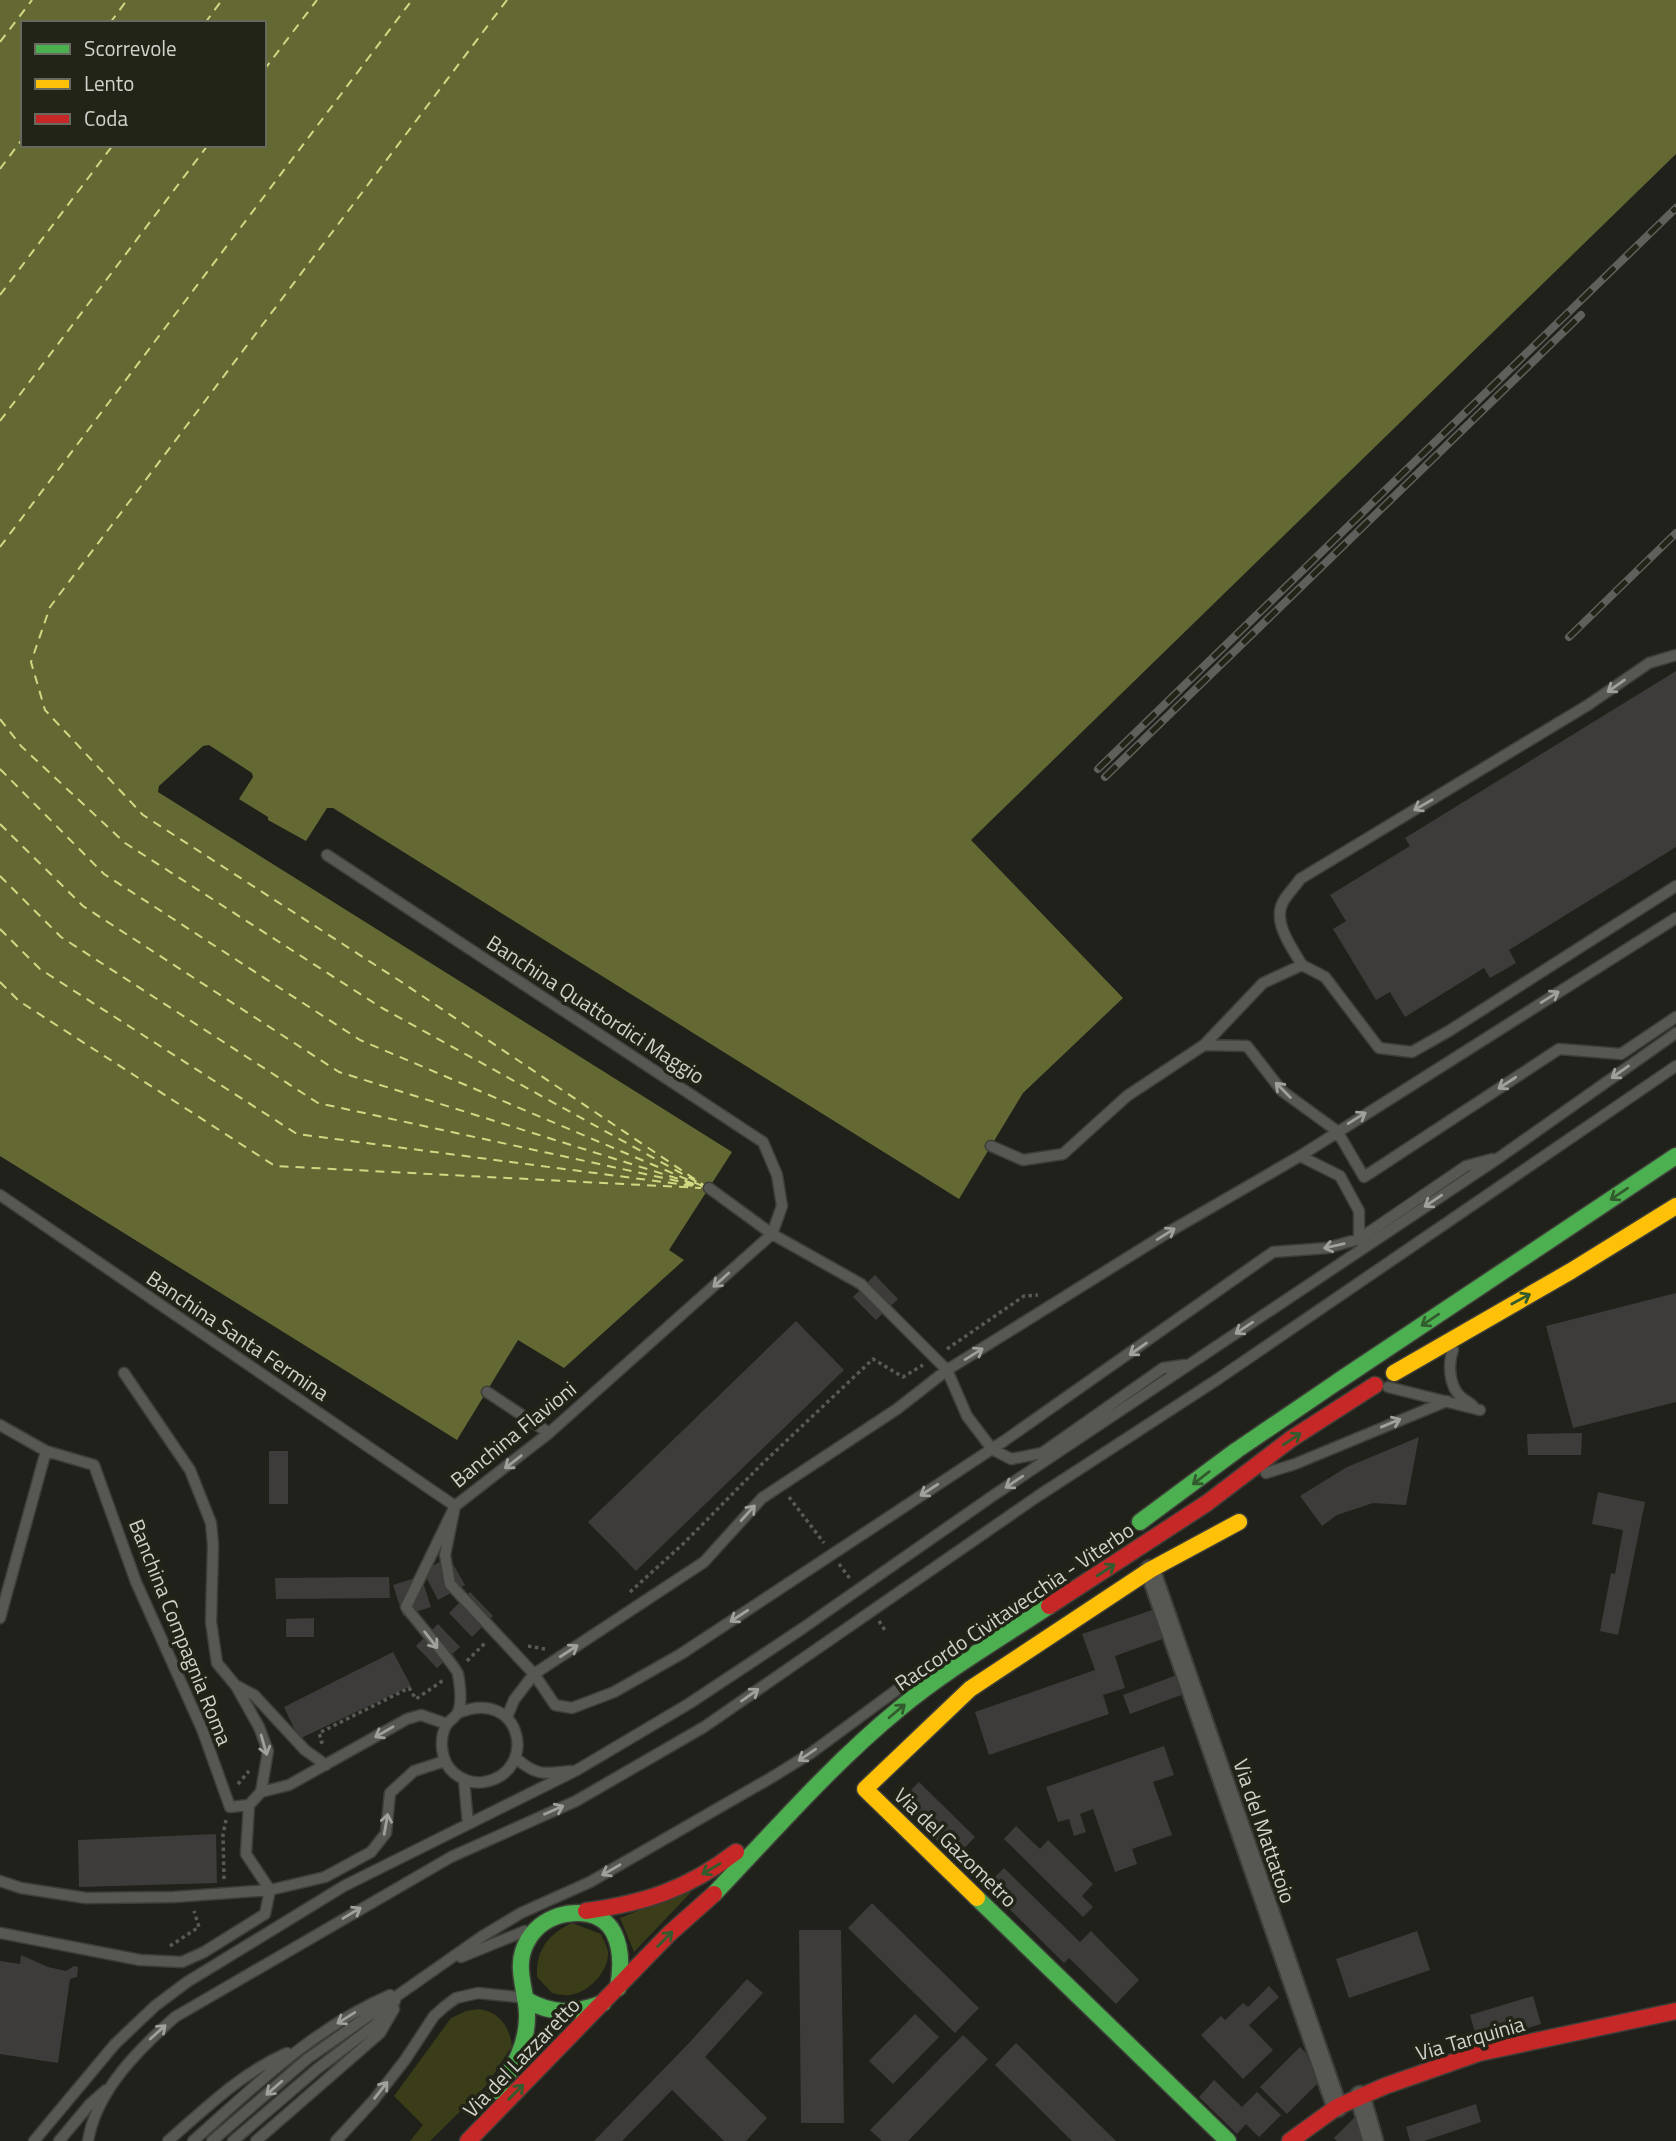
<svg xmlns="http://www.w3.org/2000/svg" width="1676" height="2141" viewBox="0 0 1676 2141" font-family="'Titillium Web',sans-serif">
  <rect width="100%" height="100%" fill="#20211b"/>
  <path fill="#3a3d18" d="M695,1888L634,1952L620,1918Z
    M572,1923L601,1934C603,1939 607,1946 608,1951C610,1970 589,1993 570,1995C564,1996 558,1994 552,1993L537,1977C536,1950 548,1934 572,1923Z
    M478,2009C499,2011 509,2026 512,2046L486,2086L430,2141H410L423,2125L394,2096L451,2018L466,2011Z"/>
  <path fill="#646934" fill-rule="evenodd" d="M0,0H1676V154L971,840L1123,998L1023,1093L959,1199L333,808H327L306,841L268,820V817L239,799L253,777L252,773L209,745L203,746L159,786L158,792L732,1152L669,1250L684,1260L564,1368L518,1340L457,1440L0,1156ZM23,23H264V145H23Z"/>
  <g fill="none" stroke-linecap="round" stroke-linejoin="round">
    <path stroke="#d1d882" stroke-width="2" stroke-dasharray="9 7" stroke-linecap="butt" d="M507,0L50,607L31,662L45,710L143,815L400,981L705,1186
      M110,23L127,0
      M205,23L222,0
      M0,42L32,0
      M264,70L317,0
      M0,169L23,138
      M0,295L113,145
      M0,421L208,145
      M0,547L412,0
      M0,719L21,746L125,843L382,1008L699,1183
      M0,769L104,874L360,1040L705,1187
      M0,824L83,906L339,1072L698,1185
      M0,876L61,937L318,1103L705,1187
      M0,929L40,969L297,1134L694,1186
      M0,982L19,1001L275,1166L701,1188"/>
  </g>
  <path fill="#3e3c3a" d="M1676,671V847L1509,950L1516,963L1490,978L1484,968L1405,1017L1390,992L1376,1000L1333,929L1346,921L1330,895L1410,846L1405,838Z
    M875,1275L898,1299L876,1320L853,1297Z
    M1676,1293V1402L1573,1428L1546,1326Z
    M796,1321L844,1370L636,1571L588,1522Z
    M1582,1433L1581,1455H1528L1527,1434Z
    M1419,1437L1406,1505L1373,1503L1337,1515L1322,1526L1300,1496L1347,1467Z
    M269,1451H288V1504H269Z
    M1598,1492L1645,1502L1618,1635L1600,1631L1611,1573L1615,1574L1623,1530L1592,1524Z
    M449,1557L465,1585L438,1600L423,1571Z
    M421,1576L431,1607L403,1616L393,1585Z
    M389,1577L390,1598L276,1599L275,1578Z
    M470,1592L493,1616L472,1637L449,1613Z
    M1158,1608L1168,1637L1115,1656L1125,1688L1103,1695L1109,1714L989,1755L975,1712L1095,1670L1082,1634Z
    M314,1618V1637H286V1619Z
    M438,1624L460,1647L437,1668L416,1646Z
    M393,1652L411,1686L299,1739L284,1707Z
    M1177,1675L1184,1694L1130,1714L1123,1695Z
    M1164,1746L1174,1775L1153,1782L1172,1835L1132,1849L1137,1864L1115,1872L1093,1809L1080,1814L1086,1832L1074,1836L1069,1819L1058,1822L1046,1787Z
    M919,1782L975,1837L955,1858L898,1803Z
    M1016,1826L1040,1849L1048,1840L1093,1884L1082,1896L1093,1907L1083,1917L1004,1839Z
    M216,1834L217,1883L79,1887L78,1840Z
    M1004,1868L1080,1942L1091,1931L1139,1980L1116,2004L1069,1958L1064,1963L986,1886Z
    M872,1903L979,2008L955,2033L848,1928Z
    M799,1930H841L844,2123H801Z
    M1417,1931L1430,1970L1349,1998L1336,1959Z
    M21,1955L48,1967L66,1971L74,1966L78,1967L77,1977L70,1979L58,2063L0,2054V1961L20,1964Z
    M747,1979L763,1993L705,2057L767,2118L746,2141H724L672,2090L622,2141H594L689,2043Z
    M1269,1986L1279,1997L1249,2025L1273,2050L1243,2079L1201,2035L1221,2016L1225,2020L1243,2003L1248,2007Z
    M1533,1996L1541,2024L1478,2043L1470,2015Z
    M915,2014L939,2037L893,2084L869,2061Z
    M963,2035L988,2059L908,2141H882L870,2130Z
    M1016,2043L1116,2141H1072L995,2065Z
    M1300,2047L1306,2053L1318,2083L1287,2114L1260,2087Z
    M1214,2080L1242,2107L1257,2092L1281,2115L1259,2137L1246,2124L1237,2134L1199,2097Z
    M1476,2104L1481,2122L1424,2141H1410L1406,2127Z
    M1355,2117L1363,2141H1337L1334,2138Z"/>
  <g fill="none" stroke-linecap="round" stroke-linejoin="round">
    <defs>
      <path id="lane" d="M327,855L763,1142L777,1175L782,1206L772,1234L549,1433L455,1506L406,1607C413,1617 457,1668 458,1674C460,1685 462,1702 458,1712C456,1717 450,1720 447,1724C438,1739 441,1762 454,1773C462,1780 474,1784 484,1782C539,1773 523,1686 458,1713
        M1302,965C1292,948 1272,922 1283,902C1287,894 1295,887 1300,879L1588,705L1649,663L1676,655
        M1204,1045L1247,1046L1282,1091L1337,1131L1364,1177L1559,1049L1621,1054L1676,1017
        M991,1146L1023,1160L1063,1154L1127,1096L1204,1045L1263,983L1302,965L1325,977L1379,1048L1412,1052L1449,1031L1676,886
        M1300,1156L1340,1176L1359,1211V1241
        M709,1188L772,1234L861,1284L947,1370L967,1416L992,1449L1011,1459L1042,1453L1163,1368L1184,1365
        M0,1195L455,1506L445,1555L450,1584L534,1674L555,1705L572,1708L614,1692L681,1654L1004,1441L1273,1252L1327,1248L1359,1239L1466,1166L1492,1159
        M1453,1350C1448,1363 1449,1384 1459,1395C1462,1399 1469,1402 1473,1406
        M124,1373L190,1470L211,1523L213,1545L211,1622L217,1663L236,1686L259,1727L268,1751L261,1792L249,1805
        M1388,1387L1480,1410
        M487,1392L549,1433
        M0,1425L46,1451L94,1465L136,1582L202,1729L230,1807L249,1805
        M1266,1473L1295,1464L1447,1401
        M0,1618L46,1451
        M237,1686L254,1695L305,1750L326,1765
        M507,1717L514,1700L534,1674L704,1562L762,1498L897,1409L947,1370L1167,1233L1300,1156L1676,918
        M516,1758C536,1776 544,1774 570,1771
        M464,1780L468,1824
        M261,1792L289,1785L407,1719L421,1715L447,1724
        M249,1805L246,1854L270,1890
        M0,1881L21,1888L86,1898L174,1897L270,1890L325,1877L371,1852L386,1833L390,1793L414,1771L445,1761
        M0,1933L140,1960L182,1962L204,1952L265,1914L270,1890
        M461,1957L525,1931
        M34,2141L115,2044L155,2006L187,1982L344,1886L577,1770L690,1703L803,1628L994,1495L1500,1157L1676,1033
        M59,2141L90,2104L106,2090
        M88,2141C96,2091 139,2049 175,2017L451,1857L576,1801L704,1727L1038,1496L1218,1379L1676,1066
        M168,2141C206,2108 241,2073 287,2053
        M193,2141C255,2086 312,2029 390,1995
        M212,2141L307,2059L481,1937L521,1913L590,1882L774,1776L811,1753L902,1686
        M233,2141L317,2069L375,2025L395,2001
        M256,2141L380,2033L394,2009
        M336,2141L373,2101L405,2060L434,2016L444,2007L456,1998L478,1993L518,1997"/>
      <path id="street" d="M1150,1570L1337,2107
        M1360,2096L1373,2141"/>
      <path id="fast" d="M1337,1382L1676,1156
        M1140,1522L1237,1450L1337,1382
        M714,1894C774,1831 832,1764 899,1709C946,1670 999,1639 1049,1606
        M977,1898L1228,2141
        M525,1999C552,2015 574,2014 603,2003
        M496,2091C514,2068 528,2044 527,2013C526,1988 513,1965 528,1940C536,1926 550,1917 566,1914C617,1906 625,1948 618,1988"/>
      <path id="slow" d="M1394,1373L1571,1271L1676,1206
        M977,1898L865,1789L970,1689L1150,1570L1239,1522"/>
      <path id="jam" d="M1049,1606L1207,1503L1291,1439L1375,1385
        M586,1911C645,1903 688,1889 736,1852
        M468,2141L669,1934L714,1894
        M1290,2141L1337,2107L1385,2086L1479,2053L1676,2011"/>
    </defs>
    <use href="#lane" stroke="#3e3e39" stroke-width="13"/>
    <use href="#street" stroke="#3e3e39" stroke-width="23"/>
    <use href="#fast" stroke="#3e3e39" stroke-width="19"/>
    <use href="#slow" stroke="#3e3e39" stroke-width="19"/>
    <use href="#jam" stroke="#3e3e39" stroke-width="19"/>
    <path stroke="#595a55" stroke-width="3.5" stroke-dasharray="3.5 3.5" stroke-linecap="butt" d="M947,1349L1024,1296L1038,1295
      M789,1497L824,1543
      M839,1564L851,1580
      M630,1592L683,1544L763,1463L873,1359L903,1377L923,1365
      M879,1621L886,1632
      M528,1646L545,1649
      M467,1661L486,1642
      M320,1743L322,1742L319,1733L409,1688L416,1699L445,1679
      M238,1784L249,1771
      M224,1879L223,1834L226,1820
      M170,1946L199,1927L194,1911"/>
    <use href="#lane" stroke="#575753" stroke-width="10"/>
    <use href="#street" stroke="#575753" stroke-width="19"/>
    <use href="#fast" stroke="#4caf50" stroke-width="16"/>
    <use href="#slow" stroke="#ffc107" stroke-width="16"/>
    <use href="#jam" stroke="#c62828" stroke-width="16"/>
    <defs>
      <path id="rail" d="M1569,637L1676,533
        M1098,769L1676,208
        M1105,777L1581,315"/>
    </defs>
    <use href="#rail" stroke="#5f605c" stroke-width="8"/>
    <use href="#rail" stroke="#222418" stroke-width="5" stroke-dasharray="16" stroke-linecap="butt"/>
  </g>
  <defs><path id="oneway-shaft" d="M-6 0H5M1.5-3L5.5 0L1.5 3" fill="none" stroke-width="1.6" stroke-linecap="round" stroke-linejoin="round" transform="scale(1.75)"/></defs>
  <g stroke="#a0a19b">
    <use href="#oneway-shaft" transform="translate(1616 686) rotate(145)"/>
    <use href="#oneway-shaft" transform="translate(1423 805) rotate(150)"/>
    <use href="#oneway-shaft" transform="translate(1550 997) rotate(-32)"/>
    <use href="#oneway-shaft" transform="translate(1620 1072) rotate(145)"/>
    <use href="#oneway-shaft" transform="translate(1507 1083) rotate(147)"/>
    <use href="#oneway-shaft" transform="translate(1283 1090) rotate(-135)"/>
    <use href="#oneway-shaft" transform="translate(1357 1118) rotate(-32)"/>
    <use href="#oneway-shaft" transform="translate(1433 1201) rotate(146)"/>
    <use href="#oneway-shaft" transform="translate(1166 1234) rotate(-32)"/>
    <use href="#oneway-shaft" transform="translate(1334 1246) rotate(167)"/>
    <use href="#oneway-shaft" transform="translate(721 1280) rotate(138)"/>
    <use href="#oneway-shaft" transform="translate(1244 1328) rotate(146)"/>
    <use href="#oneway-shaft" transform="translate(1138 1349) rotate(145)"/>
    <use href="#oneway-shaft" transform="translate(974 1354) rotate(-32)"/>
    <use href="#oneway-shaft" transform="translate(1391 1423) rotate(-23)"/>
    <use href="#oneway-shaft" transform="translate(513 1462) rotate(142)"/>
    <use href="#oneway-shaft" transform="translate(1014 1482) rotate(146)"/>
    <use href="#oneway-shaft" transform="translate(929 1490) rotate(147)"/>
    <use href="#oneway-shaft" transform="translate(748 1513) rotate(-48)"/>
    <use href="#oneway-shaft" transform="translate(739 1616) rotate(147)"/>
    <use href="#oneway-shaft" transform="translate(431 1640) rotate(52)"/>
    <use href="#oneway-shaft" transform="translate(569 1651) rotate(-33)"/>
    <use href="#oneway-shaft" transform="translate(750 1695) rotate(-35)"/>
    <use href="#oneway-shaft" transform="translate(384 1732) rotate(150)"/>
    <use href="#oneway-shaft" transform="translate(264 1745) rotate(74)"/>
    <use href="#oneway-shaft" transform="translate(807 1755) rotate(146)"/>
    <use href="#oneway-shaft" transform="translate(554 1810) rotate(-24)"/>
    <use href="#oneway-shaft" transform="translate(386 1824) rotate(-80)"/>
    <use href="#oneway-shaft" transform="translate(611 1870) rotate(150)"/>
    <use href="#oneway-shaft" transform="translate(352 1913) rotate(-31)"/>
    <use href="#oneway-shaft" transform="translate(346 2018) rotate(148)"/>
    <use href="#oneway-shaft" transform="translate(158 2032) rotate(-42)"/>
    <use href="#oneway-shaft" transform="translate(274 2088) rotate(139)"/>
    <use href="#oneway-shaft" transform="translate(381 2090) rotate(-52)"/>
  </g>
  <g stroke="#335c2e">
    <use href="#oneway-shaft" transform="translate(1619 1194) rotate(146)"/>
    <use href="#oneway-shaft" transform="translate(1521 1299) rotate(-29)"/>
    <use href="#oneway-shaft" transform="translate(1430 1320) rotate(146)"/>
    <use href="#oneway-shaft" transform="translate(1292 1439) rotate(-34)"/>
    <use href="#oneway-shaft" transform="translate(1201 1478) rotate(142)"/>
    <use href="#oneway-shaft" transform="translate(1106 1570) rotate(-33)"/>
    <use href="#oneway-shaft" transform="translate(897 1711) rotate(-40)"/>
    <use href="#oneway-shaft" transform="translate(711 1869) rotate(149)"/>
    <use href="#oneway-shaft" transform="translate(665 1939) rotate(-45)"/>
    <use href="#oneway-shaft" transform="translate(516 2092) rotate(-45)"/>
  </g>
  <g text-anchor="middle" dominant-baseline="central" stroke-width="7" stroke-linejoin="round" paint-order="stroke">
    <g font-size="21" fill="#d1d2cb" stroke="#222418">
      <text transform="translate(596 1009) rotate(33)">Banchina Quattordici Maggio</text>
      <text transform="translate(238 1335) rotate(34)">Banchina Santa Fermina</text>
      <text transform="translate(513 1434) rotate(-39)">Banchina Flavioni</text>
      <text transform="translate(1014 1606) rotate(-34)">Raccordo Civitavecchia - Viterbo</text>
      <text transform="translate(181 1632) rotate(68)">Banchina Compagnia Roma</text>
      <text transform="translate(1265 1831) rotate(71)">Via del Mattatoio</text>
      <text transform="translate(956 1847) rotate(44)">Via del Gazometro</text>
      <text transform="translate(1470 2038) rotate(-16)">Via Tarquinia</text>
      <text transform="translate(521 2057) rotate(-46)">Via del Lazzaretto</text>
    </g>
  </g>
  <rect x="21" y="21" width="245" height="126" fill="#222418" stroke="#686a60" stroke-width="2"/>
  <rect x="35" y="44" width="35" height="10" fill="#4caf50" stroke="#686a60" stroke-width="2"/>
  <text x="84" y="56" font-size="21" fill="#d1d2cb">Scorrevole</text>
  <rect x="35" y="79" width="35" height="10" fill="#ffc107" stroke="#686a60" stroke-width="2"/>
  <text x="84" y="91" font-size="21" fill="#d1d2cb">Lento</text>
  <rect x="35" y="114" width="35" height="10" fill="#c62828" stroke="#686a60" stroke-width="2"/>
  <text x="84" y="126" font-size="21" fill="#d1d2cb">Coda</text>
</svg>
